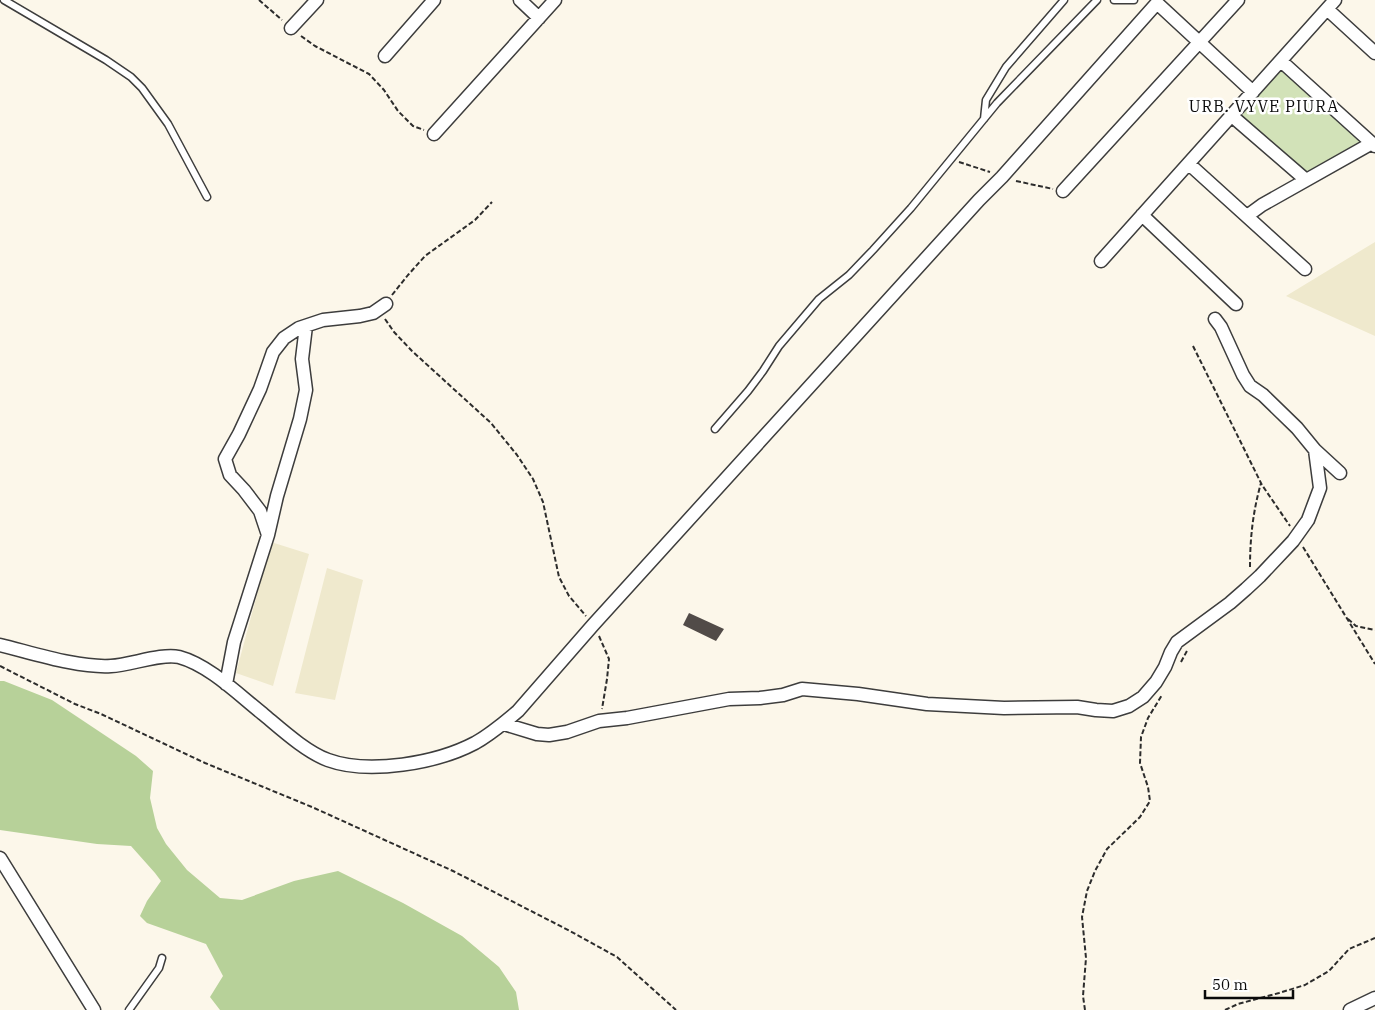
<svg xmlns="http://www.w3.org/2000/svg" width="1375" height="1010" viewBox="0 0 1375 1010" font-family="'IBM Plex Serif',serif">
  <rect width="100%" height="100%" fill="#fcf7ea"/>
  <path fill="#efe9cd" d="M1375,242V336L1286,296Z
    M271,542L309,554L273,686L236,673Z
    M327,568L363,580L335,700L295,693Z"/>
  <path fill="#d2e2b8" d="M1282,69L1365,143L1309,175L1241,116Z"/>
  <path fill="#b7d199" d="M0,681H4L52,700L136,756L153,771L150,798L157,828L166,844L187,870L220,898L242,900L294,881L338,871L403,903L462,936L499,967L516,992L519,1010H220L210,997L223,976L206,944L147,923L140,916L147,901L161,881L155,873L131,846L97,844L0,830Z"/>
  <path fill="#514b48" d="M689,613L724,629L716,641L683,625Z"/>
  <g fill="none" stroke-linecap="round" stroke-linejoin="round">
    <defs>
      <path id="lane" d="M4,0L106,60L131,77L142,88L168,124L207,197
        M1114,0H1134
        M984,119L986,100L1006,67L1064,0
        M715,429L748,391L763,371L779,346L819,299L849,275L873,250L911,208L997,103L1097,0
        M129,1010L159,968L162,958"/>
      <path id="street" d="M520,0L539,18
        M1327,9L1375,53
        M291,28L317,0
        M385,56L434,0
        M1281,61L1375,146
        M1232,116L1306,180
        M434,134L555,0
        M1189,164L1305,269
        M1063,191L1238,0
        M1142,215L1236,304
        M1247,216L1262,205L1372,143
        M1101,261L1335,0
        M1315,450L1340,473
        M268,535L277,496L300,419L306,390L302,359L306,326
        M0,645C33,653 78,668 111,666C131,665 161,653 179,657C209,665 239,695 263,714C281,729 306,752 328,760C369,775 437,763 475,743C491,734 504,723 518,711L593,625L979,200L1002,177L1157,3L1253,92
        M226,684L234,642L268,535L260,511L244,490L230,475L225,459L239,434L260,389L273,352L284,338L299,328L323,320L360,316L373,313L386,304
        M504,724L537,734L549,735L567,732L599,721L627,718L729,699L760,698L783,695L802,689L858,694L927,704L1004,708L1077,707L1096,710L1113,711L1129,706L1143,697L1156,682L1165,667L1171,652L1177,642L1230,603L1246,589L1260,576L1293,541L1308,520L1320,488L1315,450L1297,428L1263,395L1250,386L1243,375L1221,327L1215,319
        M0,858L94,1010
        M1350,1010L1375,998"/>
    </defs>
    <use href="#lane" stroke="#3d3d3d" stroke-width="9"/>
    <use href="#street" stroke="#3d3d3d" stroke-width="15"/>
    <path stroke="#2c2c2c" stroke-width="2" stroke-dasharray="5 2.5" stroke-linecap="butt" d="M259,0L282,20
      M301,36L315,46L369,74L384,90L398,111L413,126L424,130
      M959,162L990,172
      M1016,181L1053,189
      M392,295L408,275L425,256L475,220L492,202
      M385,319L394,332L412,351L491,423L517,455L533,479L543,502L559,577L569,596L586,616
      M1193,346L1262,485L1290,526
      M1303,547L1375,664
      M1250,567C1250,538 1253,511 1261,483
      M1348,619L1356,626L1375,630
      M599,636L609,659L607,679L602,709
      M1181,662L1188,649
      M0,666L75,704L101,714L205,763L312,807L453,871L570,931L617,957L676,1010
      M1085,1010L1083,996L1086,958L1082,917L1087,891L1095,871L1107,849L1140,817L1150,801L1148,787L1140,763L1141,737L1148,718L1162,695
      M1225,1010L1238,1004L1279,993L1305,985L1329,971L1349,949L1375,938"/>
    <use href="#lane" stroke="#fff" stroke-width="6"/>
    <use href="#street" stroke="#fff" stroke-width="12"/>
  </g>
  <g text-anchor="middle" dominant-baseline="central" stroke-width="5" stroke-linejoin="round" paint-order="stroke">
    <g font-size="16" letter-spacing="1" fill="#0a0a0a" stroke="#fff">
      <text x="1264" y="106">URB. VYVE PIURA</text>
    </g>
  </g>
  <path d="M1205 990v8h88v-8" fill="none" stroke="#0a0a0a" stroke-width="2.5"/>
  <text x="1212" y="990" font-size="15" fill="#0a0a0a" stroke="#ffffff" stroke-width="4" paint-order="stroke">50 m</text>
</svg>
